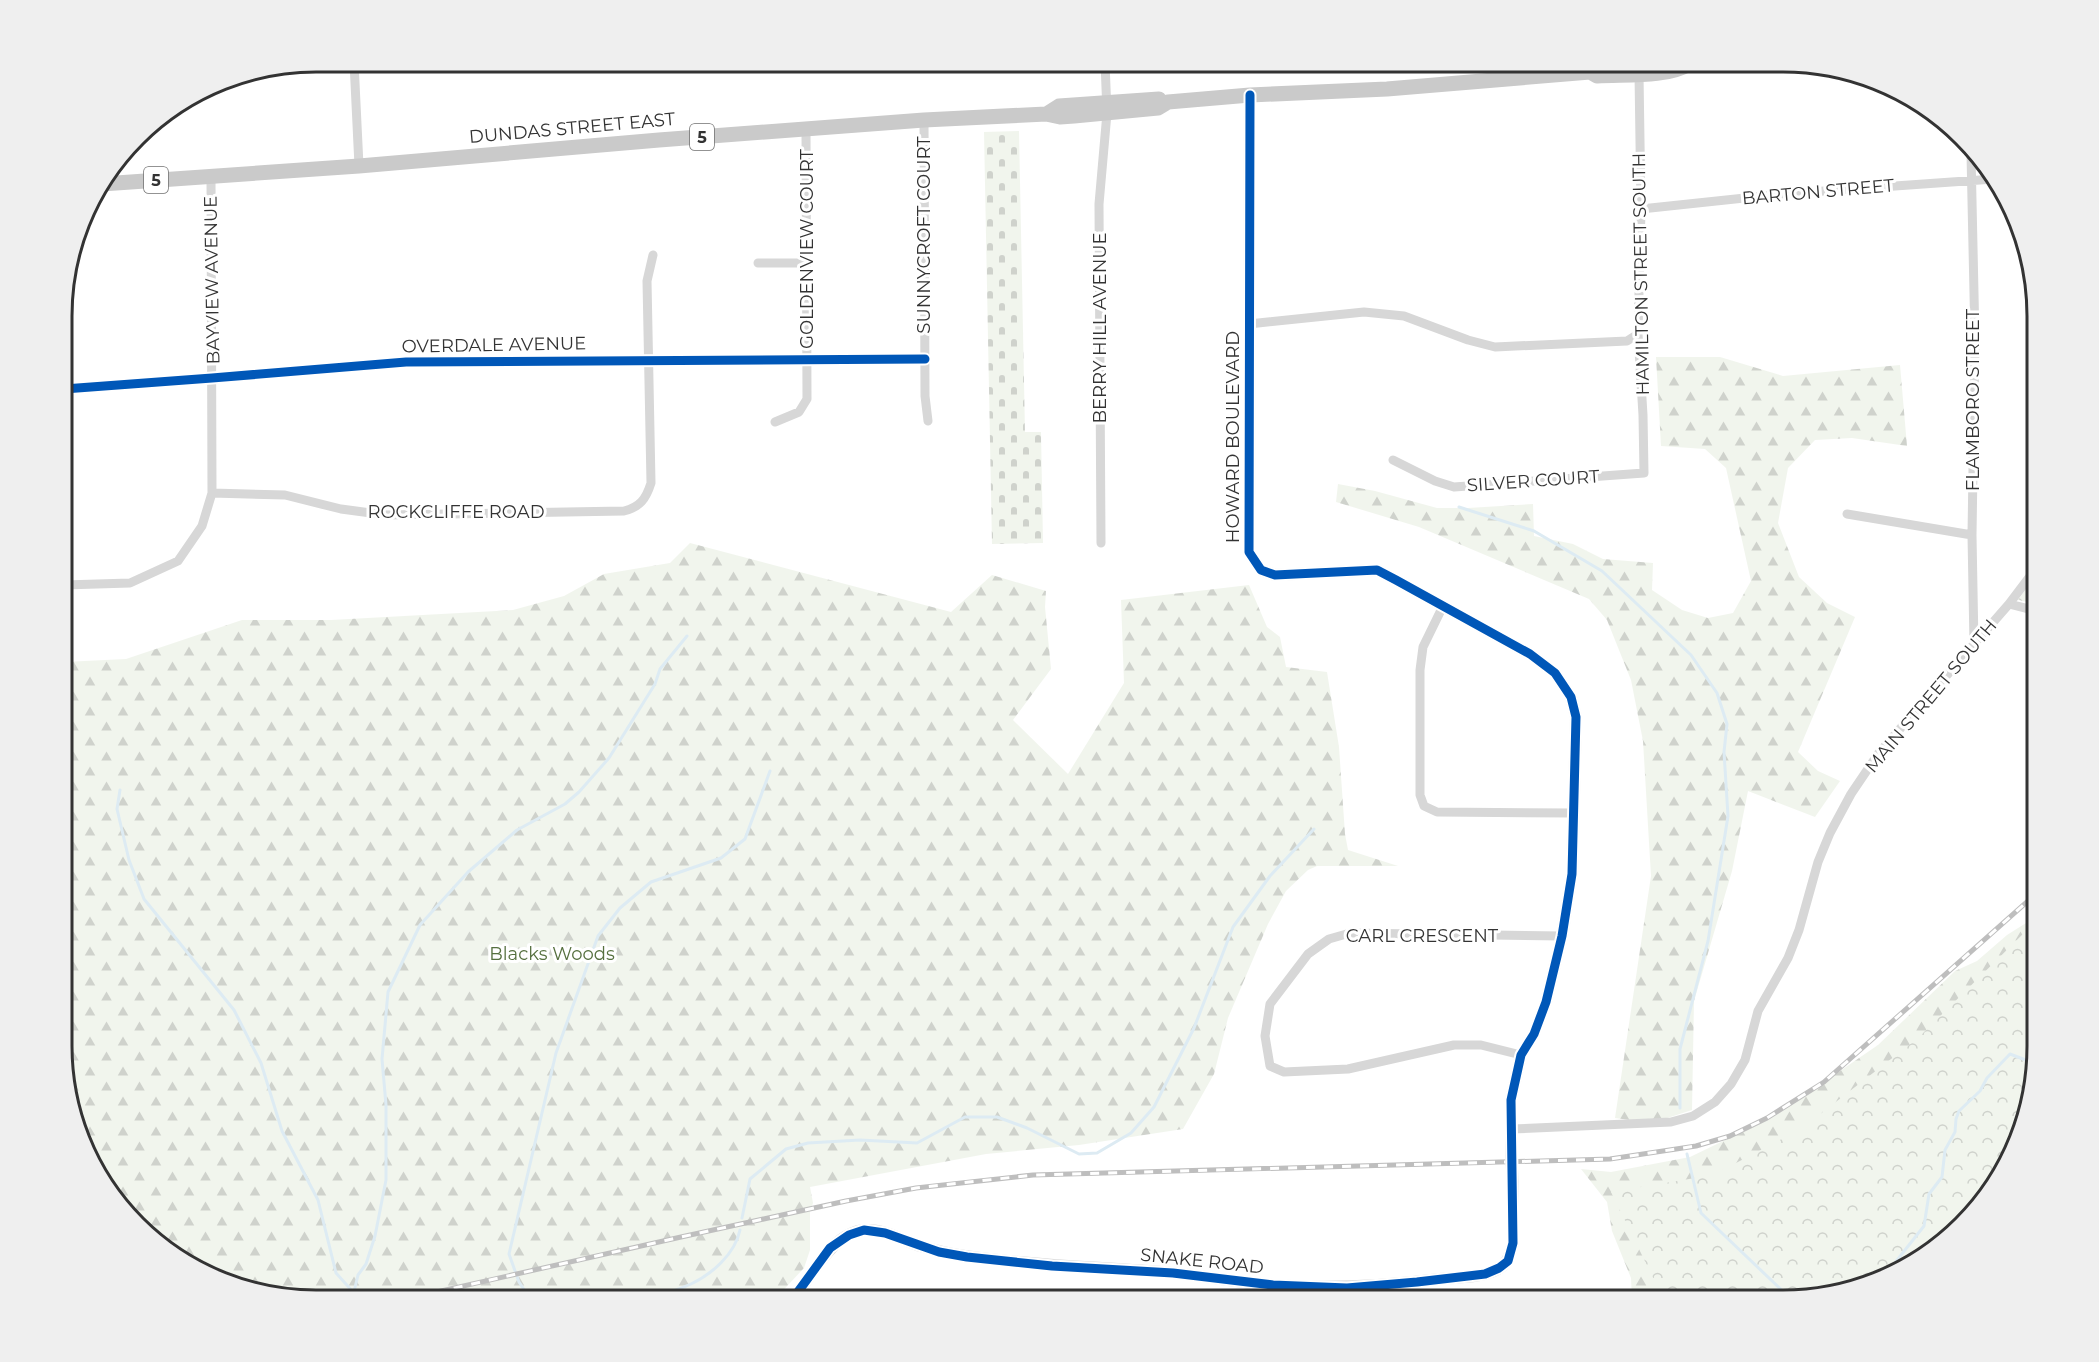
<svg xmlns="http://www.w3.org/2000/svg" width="2099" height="1362" viewBox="0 0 2099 1362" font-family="Montserrat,sans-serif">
  <defs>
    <pattern id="forest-firs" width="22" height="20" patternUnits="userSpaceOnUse" patternTransform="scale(1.5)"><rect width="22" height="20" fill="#f1f5ed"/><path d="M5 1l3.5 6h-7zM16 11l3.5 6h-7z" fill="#cfd2cc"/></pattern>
    <pattern id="cemetery-stones" width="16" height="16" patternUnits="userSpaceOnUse" patternTransform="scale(1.5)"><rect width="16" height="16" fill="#f1f5ed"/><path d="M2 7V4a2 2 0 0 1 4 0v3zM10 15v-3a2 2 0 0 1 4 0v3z" fill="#cfd2cc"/></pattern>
    <pattern id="park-crowns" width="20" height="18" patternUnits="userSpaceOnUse" patternTransform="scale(1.5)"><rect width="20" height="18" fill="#f1f5ed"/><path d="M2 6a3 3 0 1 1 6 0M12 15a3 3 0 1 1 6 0" fill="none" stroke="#cfd2cc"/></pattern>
  </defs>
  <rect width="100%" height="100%" fill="#fff"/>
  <path fill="url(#forest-firs)" d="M1656,357H1720L1783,376L1900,365L1907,446L1852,438L1815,440L1788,468L1778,523L1799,577L1827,603L1855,617L1798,752L1818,771L1840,781L1815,817L1748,791L1732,871L1694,1001L1692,1110L1652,1123L1615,1118L1651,876L1643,741L1631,680L1607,620L1589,599L1419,527L1336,502L1338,484L1375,491L1437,508H1468L1533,504L1534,536L1573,544L1603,559L1653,563L1652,590L1682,610L1708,618L1733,613L1751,581L1726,468L1705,449L1661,446Z
    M690,543L951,612L992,575L1046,591L1045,607L1051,669L1013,720L1068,774L1124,683L1121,600L1249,585L1267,627L1280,637L1286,667L1327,672L1339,747L1345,834L1348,850L1398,866H1317L1308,870L1286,891L1268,924L1228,1018L1214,1074L1183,1129L1079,1145L986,1154L810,1187L813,1203L810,1212V1250L804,1268L774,1300H315L234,1287L174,1257L96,1174L64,1079V662L126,659L242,620H331L513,610L564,596L604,574L670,563Z
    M2037,916V1063L2024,1128L1994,1188L1910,1267L1800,1300H1632L1631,1278L1612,1231L1607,1202L1581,1169L1611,1172L1690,1157L1773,1117L1878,1045L1955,971L1977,961L2007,935Z"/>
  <path fill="url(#cemetery-stones)" d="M1019,131L1025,432H1041L1043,543L992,544L984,132Z"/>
  <path fill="url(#park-crowns)" d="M2037,574V604L2018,600Z
    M2037,920V1063L2024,1128L1994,1188L1910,1267L1800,1300H1664L1611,1192L1713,1175L1801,1129L1918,1038Z"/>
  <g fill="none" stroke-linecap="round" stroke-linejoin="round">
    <path stroke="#ddebf3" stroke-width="3" d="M1459,507L1534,531L1602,571L1691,655L1717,693L1727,724L1724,752L1728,816L1708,941L1680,1049V1108
      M120,790L117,809L129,860L144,899L234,1010L261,1063L282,1131L318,1200L336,1273L354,1293
      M1687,1154L1701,1213L1792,1300
      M742,1218L750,1179L786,1149L808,1143L860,1140L917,1143L965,1117H997L1027,1128L1079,1154L1097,1153L1131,1133L1154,1107L1194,1028L1233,927L1270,876L1314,829
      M1886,1274L1924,1226L1929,1194L1942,1177L1945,1150L1955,1132L1956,1119L1959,1111L1980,1091L1987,1078L2010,1054L2031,1062L2037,1055
      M352,1300L358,1275L366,1264L375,1236L386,1180V1105L382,1059L388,992L420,925L468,872L517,830L565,804L579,792L609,758L655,684L660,669L687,636
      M531,1300L519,1282L509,1254L556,1053L598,936L620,908L651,882L721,858L745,839L770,771
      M652,1300C664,1293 678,1290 691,1284C712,1274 735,1254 740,1230"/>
    <path stroke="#d7d7d7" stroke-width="9" d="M354,62L359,166
      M924,120L925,396L928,421
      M1971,154L1975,340L1972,535L1974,645
      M1641,209L1782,194L1994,179
      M758,263H807
      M1249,324L1364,312L1404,316L1468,340L1495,347L1627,341L1638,334
      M64,389L212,378L406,362L925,359
      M775,422L799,412L807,399L806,130
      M1393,460L1435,481L1454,487L1644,473L1643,415L1638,334L1641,209L1639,74
      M212,493L285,495L341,509L386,515L624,511C640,507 646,499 651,483L647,281L653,255
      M1847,514L1972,535
      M1101,543L1099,204L1107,113L1105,62
      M64,585L130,583L178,561L202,526L212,493L211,176
      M2009,604L2037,611
      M1443,606L1423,647L1420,670V795L1424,806L1437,812L1572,813
      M1521,1055L1481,1045H1454L1348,1069L1284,1072L1270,1066L1265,1036L1270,1004L1308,954L1329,939L1350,933L1562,936
      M1512,1129L1671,1122L1693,1116L1715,1102L1731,1084L1745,1060L1758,1011L1788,958L1799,930L1818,862L1830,833L1851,794L1878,754L2009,604L2034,571L2037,564"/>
    <path stroke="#d7d7d7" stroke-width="12" d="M1250,95L1249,552L1261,570L1275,575L1377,570L1396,580L1530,654L1555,673L1571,697L1576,717L1572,874L1562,936L1546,1002L1534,1034L1521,1055L1511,1100V1155
      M792,1300C811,1278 832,1232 865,1230C882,1229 901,1239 917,1245C933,1250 949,1254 965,1256C1034,1266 1104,1267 1173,1273C1207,1276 1239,1283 1273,1285C1329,1289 1385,1286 1440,1279C1459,1277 1481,1278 1498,1269C1509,1263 1510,1253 1513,1243V1183"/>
    <path stroke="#d0d0d0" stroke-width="14" d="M1639,74L1640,62"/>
    <path stroke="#cacaca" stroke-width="15" d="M1679,62L1689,64L1718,62
      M1048,113L1059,106L1159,99
      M102,184L359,166L659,140L924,120L1046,114L1060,117L1074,116L1158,108L1168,102L1250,95L1387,89L1590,72L1597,76C1624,74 1666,78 1689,64"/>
    <defs>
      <path id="rail" d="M401,1300L681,1237L846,1201L916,1188L1033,1175L1610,1159L1696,1146L1730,1136L1767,1118L1824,1082L2037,893"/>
    </defs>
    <use href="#rail" stroke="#bebebe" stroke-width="5"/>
    <use href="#rail" stroke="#fff" stroke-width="3" stroke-dasharray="9" stroke-linecap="butt"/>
    <path stroke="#d7d7d7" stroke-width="12" d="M1511,1155L1513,1183"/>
    <defs>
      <path id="cycleway" d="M64,389L212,378L406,362L925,359
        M792,1300L830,1248L849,1235L864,1230L885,1233L939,1252L967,1257L1052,1266L1173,1273L1273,1285L1347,1288L1417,1282L1485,1274L1499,1268L1508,1261L1513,1243L1511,1100L1521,1055L1534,1034L1546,1002L1562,936L1572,874L1576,717L1571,697L1555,673L1530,654L1396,580L1377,570L1275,575L1261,570L1249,552L1250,95"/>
    </defs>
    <use href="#cycleway" stroke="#fff" stroke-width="13"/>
    <use href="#cycleway" stroke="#0057b8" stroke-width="9"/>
  </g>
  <g text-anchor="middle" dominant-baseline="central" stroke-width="6" stroke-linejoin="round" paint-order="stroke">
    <g fill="#fff" stroke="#707070" stroke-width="1.5">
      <rect x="690" y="124" width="24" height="26" rx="4.5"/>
      <rect x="144" y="167" width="24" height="26" rx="4.5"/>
    </g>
    <g font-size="16" font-weight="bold" fill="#333">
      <text x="702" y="137">5</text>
      <text x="156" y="180">5</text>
    </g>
    <g font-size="18" fill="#333" stroke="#fff">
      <text transform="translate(572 128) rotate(-5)">DUNDAS STREET EAST</text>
      <text transform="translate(1818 192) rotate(-5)">BARTON STREET</text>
      <text transform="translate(924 235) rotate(-90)">SUNNYCROFT COURT</text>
      <text transform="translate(807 249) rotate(-90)">GOLDENVIEW COURT</text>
      <text transform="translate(1641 274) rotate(-91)">HAMILTON STREET SOUTH</text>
      <text transform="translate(212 280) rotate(-91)">BAYVIEW AVENUE</text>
      <text transform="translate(1100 328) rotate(-90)">BERRY HILL AVENUE</text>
      <text transform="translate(494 345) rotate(-1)">OVERDALE AVENUE</text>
      <text transform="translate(1973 400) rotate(-90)">FLAMBORO STREET</text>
      <text transform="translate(1233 437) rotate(-90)">HOWARD BOULEVARD</text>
      <text transform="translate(1533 481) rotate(-4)">SILVER COURT</text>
      <text x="456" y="512">ROCKCLIFFE ROAD</text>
      <text transform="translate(1931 696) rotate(-50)">MAIN STREET SOUTH</text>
      <text x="1422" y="936">CARL CRESCENT</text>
      <text transform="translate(1202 1261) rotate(6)">SNAKE ROAD</text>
    </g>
    <g font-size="18" fill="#56703f" stroke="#fff">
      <text x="552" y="954">Blacks Woods</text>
    </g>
  </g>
  <path d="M0 0H2099V1362H0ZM316 72H1783A244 244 0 0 1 2027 316V1046A244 244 0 0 1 1783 1290H316A244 244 0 0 1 72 1046V316A244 244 0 0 1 316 72Z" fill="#efefef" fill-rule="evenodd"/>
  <path fill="none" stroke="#333" stroke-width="3" d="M316 72H1783A244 244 0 0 1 2027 316V1046A244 244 0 0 1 1783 1290H316A244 244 0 0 1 72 1046V316A244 244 0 0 1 316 72Z"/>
</svg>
